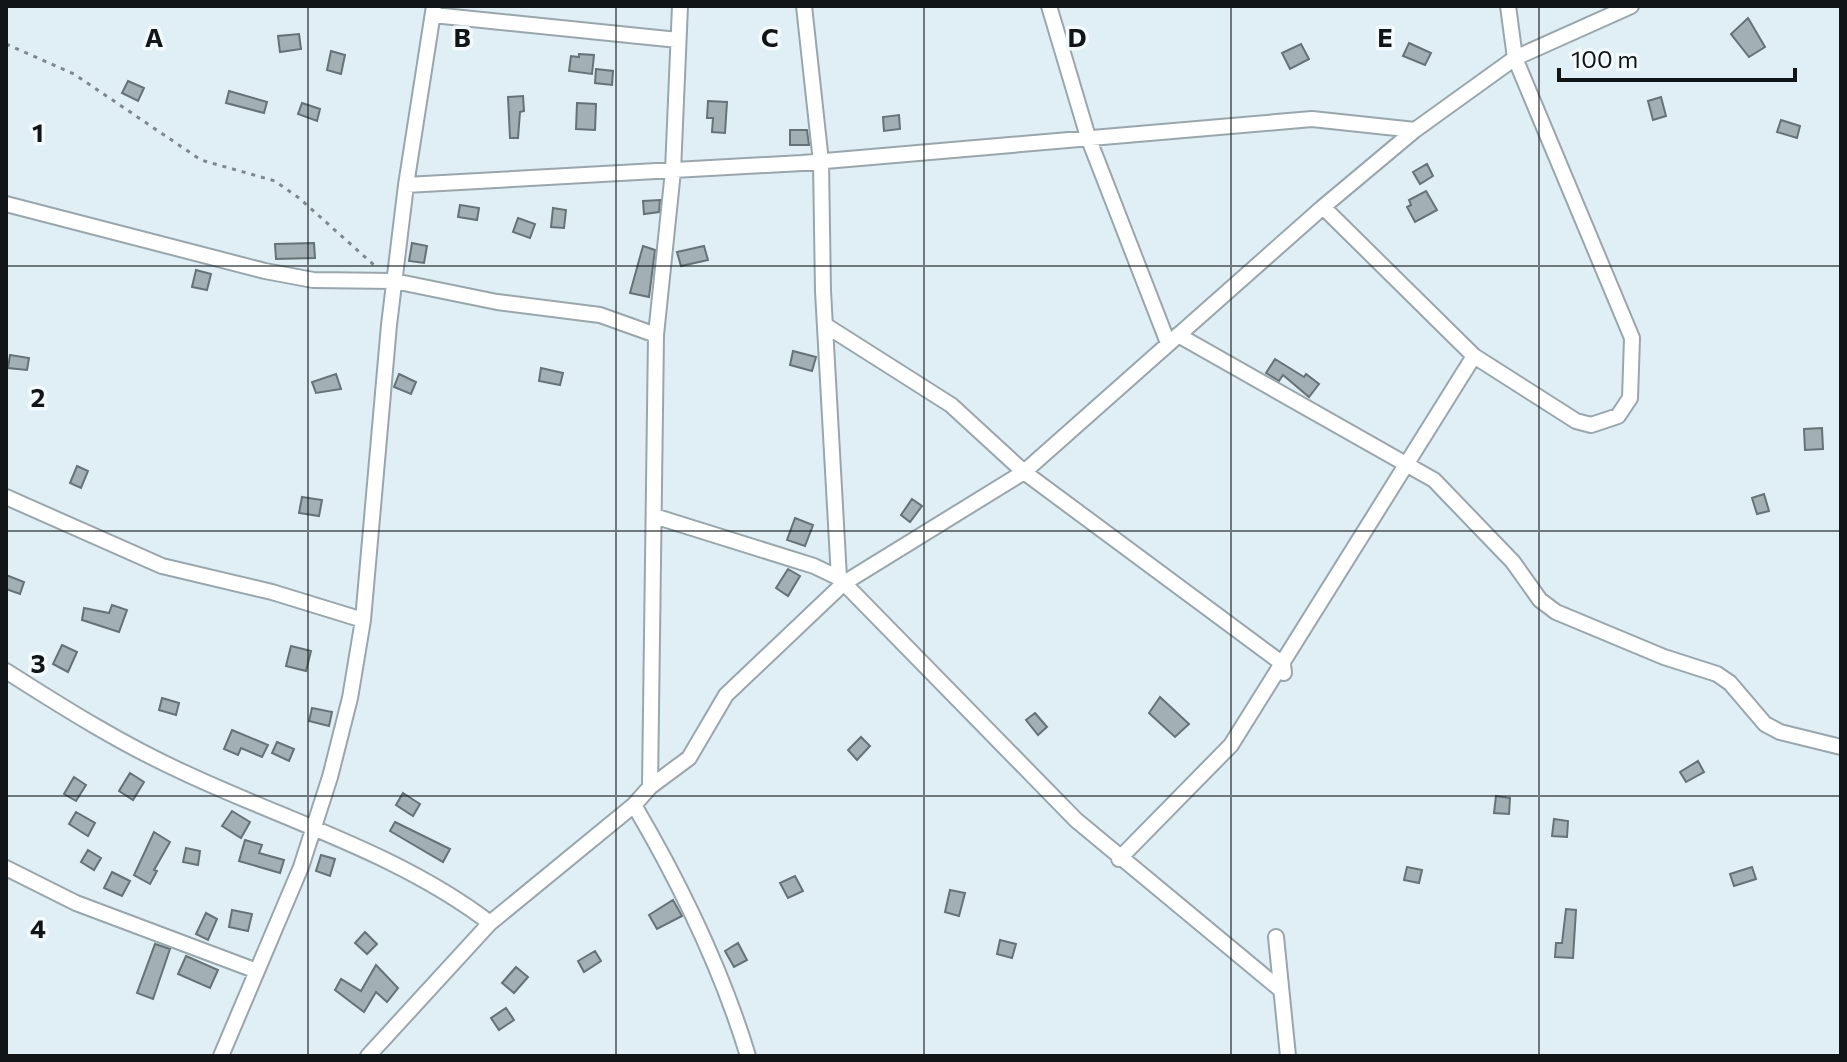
<svg xmlns="http://www.w3.org/2000/svg" width="1847" height="1062" viewBox="0 0 1847 1062" font-family="Commissioner,sans-serif">
  <rect width="100%" height="100%" fill="#e0eef5"/>
  <path fill="#a2afb5" stroke="#657277" stroke-width="2" d="M1748,18L1765,47L1749,57L1731,34Z
    M299,34L301,49L280,52L278,36Z
    M1409,43L1431,53L1425,65L1403,56Z
    M1301,44L1309,59L1290,69L1282,53Z
    M331,51L345,55L341,74L327,70Z
    M579,54L594,55L592,74L569,71L571,56L579,57Z
    M596,69L613,71L612,85L595,83Z
    M128,81L144,88L138,101L122,93Z
    M229,91L267,102L264,113L226,103Z
    M523,96L524,111L520,112L518,138H510L508,97Z
    M1661,97L1666,116L1653,120L1648,101Z
    M708,101L727,102L725,133L712,132L713,118H707Z
    M302,103L320,109L317,121L298,114Z
    M577,103L596,104L595,130L576,129Z
    M899,115L900,129L884,131L883,117Z
    M1781,120L1800,126L1797,138L1777,132Z
    M790,130H807L809,145H790Z
    M1427,164L1433,176L1420,184L1413,172Z
    M1426,191L1437,210L1415,222L1407,207L1411,205L1409,200Z
    M660,200L659,212L644,214L643,201Z
    M460,205L479,208L477,220L458,217Z
    M553,208L566,210L564,228L551,227Z
    M518,218L535,224L530,238L513,232Z
    M314,243L315,258L276,259L275,244Z
    M412,243L427,246L424,263L409,261Z
    M643,246L655,250L649,297L630,293Z
    M704,246L708,260L681,266L677,252Z
    M196,270L211,274L207,290L192,287Z
    M793,351L816,357L812,371L790,365Z
    M10,355L29,358L27,370L8,368Z
    M1275,359L1304,377L1306,374L1319,384L1309,397L1283,375L1279,381L1266,373Z
    M541,368L563,373L560,385L539,381Z
    M336,374L341,389L316,393L312,382Z
    M399,374L416,382L411,394L394,387Z
    M1822,428L1823,449L1805,450L1804,429Z
    M77,466L88,471L81,488L70,483Z
    M1764,494L1769,511L1757,514L1752,498Z
    M302,497L322,500L319,516L299,513Z
    M912,499L922,506L910,522L901,515Z
    M795,518L813,525L805,546L787,540Z
    M788,569L800,576L788,596L776,588Z
    M6,575L24,582L20,594L6,589Z
    M112,605L127,610L119,632L82,620L84,608L109,613Z
    M62,645L77,652L68,672L53,664Z
    M291,646L311,651L306,671L286,666Z
    M1160,697L1189,724L1175,737L1149,713Z
    M162,698L179,703L176,715L159,710Z
    M312,708L332,712L329,726L309,721Z
    M1035,713L1047,727L1038,735L1026,720Z
    M232,730L268,745L262,757L241,748L238,755L224,749Z
    M861,737L870,746L857,760L848,750Z
    M277,742L294,749L289,761L272,753Z
    M1698,761L1704,772L1686,782L1680,772Z
    M130,773L144,782L133,800L119,791Z
    M74,777L86,785L76,801L64,794Z
    M403,793L420,804L413,816L396,805Z
    M1496,796L1510,798L1509,814L1494,813Z
    M232,811L250,822L241,838L222,826Z
    M76,812L95,823L88,836L69,824Z
    M1554,819L1568,821L1567,837L1552,836Z
    M395,822L450,849L443,862L390,831Z
    M154,832L170,842L154,870L157,871L150,884L134,875Z
    M245,840L262,845L259,853L284,860L280,873L239,861Z
    M186,848L200,851L198,865L183,862Z
    M88,850L101,858L94,870L81,862Z
    M321,855L335,859L330,876L316,871Z
    M1407,867L1422,870L1419,883L1404,880Z
    M1752,867L1756,879L1734,886L1730,874Z
    M112,872L130,881L122,896L104,888Z
    M795,876L803,891L788,898L780,883Z
    M950,890L965,893L959,916L945,912Z
    M673,900L682,916L657,929L649,915Z
    M1566,909L1576,910L1573,958L1555,957L1556,943H1562Z
    M232,910L252,914L248,931L229,927Z
    M206,913L217,919L208,940L196,934Z
    M365,932L377,944L367,954L355,943Z
    M1000,940L1016,944L1012,958L997,954Z
    M738,943L747,960L734,967L725,951Z
    M155,944L170,949L153,999L137,993Z
    M595,951L601,961L584,972L578,961Z
    M186,956L218,970L210,988L178,974Z
    M376,965L398,988L387,1002L376,992L364,1012L335,990L341,979L361,991Z
    M516,967L528,977L514,993L502,983Z
    M506,1008L514,1020L499,1030L491,1018Z"/>
  <g fill="none" stroke-linecap="round" stroke-linejoin="round">
    <defs>
      <path id="minor" d="M804,6L821,162L823,291L839,578
        M1049,6L1088,137L1168,343
        M433,15L678,40
        M406,185L802,163L1312,119L1415,130
        M6,204L265,271L313,280L394,281L497,302L600,315L656,335
        M1323,207L1474,356L1576,421L1591,425L1618,416L1630,398L1632,338L1515,58L1508,6
        M825,325L951,405L1024,472L1283,664L1284,673
        M1178,335L1434,480L1513,562L1540,600L1556,612L1664,657L1717,674L1730,683L1765,724L1780,732L1841,747
        M6,497L162,566L272,592L363,620
        M654,516L814,566L839,578L1076,820L1281,990
        M6,671C64,708 123,745 185,773C287,821 400,854 490,923
        M650,787L656,335L673,171L680,6
        M634,805C681,885 721,967 748,1056
        M1119,859L1231,745L1474,356
        M6,868L76,903L257,971
        M1276,937L1288,1056
        M221,1056L301,867L330,777L350,698L363,620L389,325L406,185L434,6
        M368,1056L490,923L634,805L650,787L689,758L726,695L844,583L1024,472L1323,207L1415,130L1515,58L1631,6"/>
    </defs>
    <use href="#minor" stroke="#99a6ac" stroke-width="18"/>
    <path stroke="#7e878c" stroke-width="3" stroke-dasharray="4 6" stroke-linecap="butt" d="M6,44L74,74L201,160L275,181L299,198L375,266"/>
    <use href="#minor" stroke="#fff" stroke-width="14"/>
  </g>
  <path fill="none" stroke="#111518" stroke-width="2" stroke-opacity="0.55" d="M308,6V1056M616,6V1056M924,6V1056M1231,6V1056M1539,6V1056M6,266H1841M6,531H1841M6,796H1841"/>
  <g font-size="26" text-anchor="middle" font-weight="bold" fill="#111518" stroke="#f2fafe" stroke-width="7" stroke-linejoin="round" paint-order="stroke">
    <text x="154" y="47">A</text>
    <text x="462" y="47">B</text>
    <text x="770" y="47">C</text>
    <text x="1077" y="47">D</text>
    <text x="1385" y="47">E</text>
    <text x="38" y="142">1</text>
    <text x="38" y="407">2</text>
    <text x="38" y="673">3</text>
    <text x="38" y="938">4</text>
  </g>
  <rect width="1847" height="1062" fill="none" stroke="#111518" stroke-width="16"/>
  <path d="M1559 68v12h236v-12" fill="none" stroke="#111518" stroke-width="4"/>
  <text x="1571" y="68" font-size="24" fill="#111518" stroke="#f2fafe" stroke-width="6" paint-order="stroke">100 m</text>
</svg>
